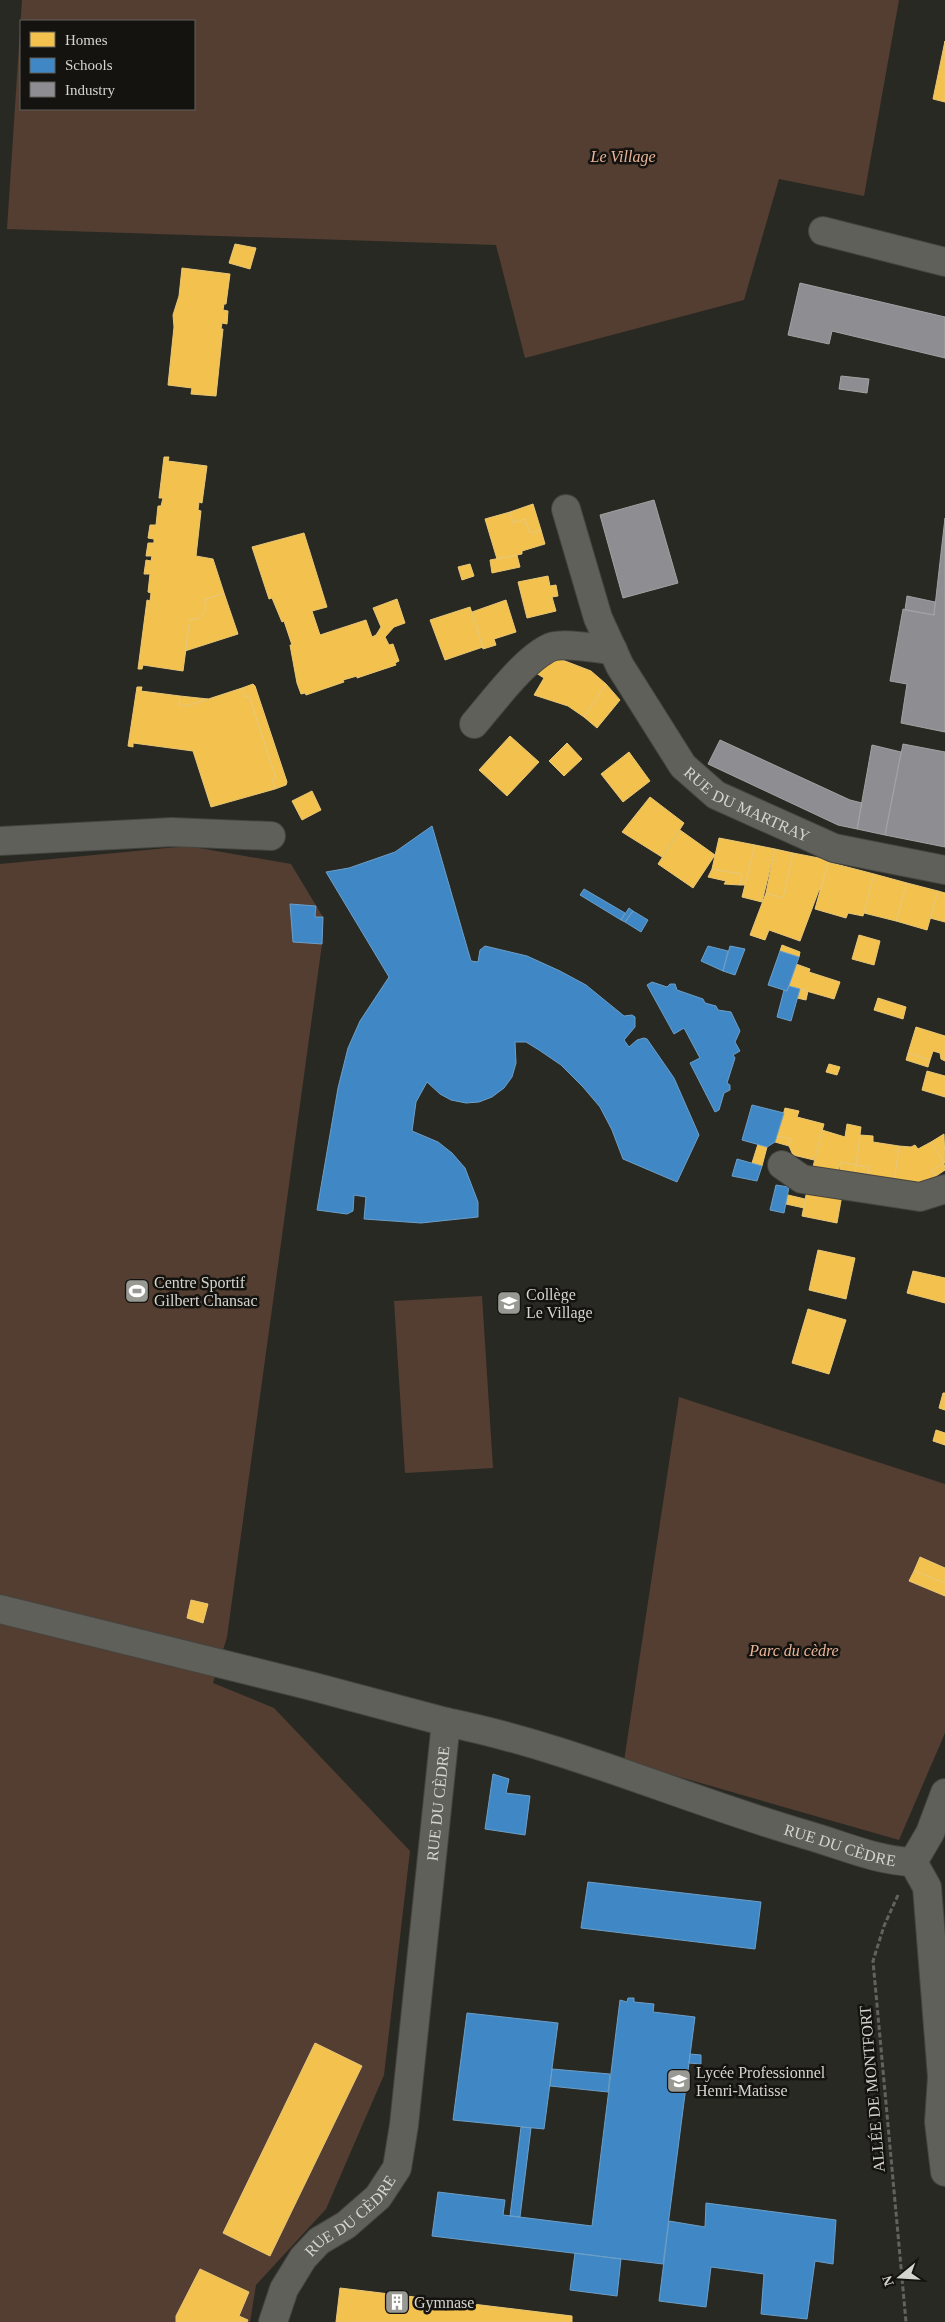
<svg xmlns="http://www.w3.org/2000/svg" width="945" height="2322" viewBox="0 0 945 2322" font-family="'Times New Roman',serif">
  <rect width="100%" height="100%" fill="#292924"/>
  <path fill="#543e31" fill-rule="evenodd" d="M22,0H899L864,196L779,179L744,300L525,358L496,245L7,229ZM21,21H194V109H21Z
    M188,846L291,864L323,917L322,944L227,1637L213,1683L274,1708L410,1851L384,2075L326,2209L256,2285L250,2322H0V864Z
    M482,1296L493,1468L405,1473L394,1301Z
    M679,1397L945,1484V1733L899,1840L624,1761Z"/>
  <path fill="#f2c14e" stroke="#e9c775" d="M945,41V102L933,99Z
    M235,244L256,248L250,269L229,263Z
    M182,268L230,274L226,304H224L223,310L228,311L227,324L222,323L221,329H223L216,396L191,394L192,388L168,385L174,327L173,315L179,296Z
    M164,457H169L168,461L207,466L202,503L199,502L198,510L201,511L196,556L213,559L224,593L204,600L206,607L203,615L198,619H190L183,671L143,665L142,669H138L147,600L150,601L151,593L148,592L150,574H144L146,560L151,561L152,556H146L148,543H154V539L148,538L150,525H156L158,506H161L163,498H159Z
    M533,504L541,530L530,533L525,519L513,523L510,512Z
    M510,512L513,523L525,519L530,533L541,530L545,544L522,551V554L497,559L485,519Z
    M304,533L327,607L312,611L320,635L366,620L372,637L376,635L381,627L373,608L397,599L405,623L394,627L385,637L389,645L393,644L399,661L395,663L396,665L357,678V676L343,680L344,682L306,695L305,693L301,694L297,683L290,645H292L284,621L282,622L272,598L269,599L252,547Z
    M517,555L520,567L492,573L490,560Z
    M470,564L474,576L462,580L458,567Z
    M548,576L550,586L556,585L558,596L552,597L556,611L527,618L518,582Z
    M224,593L238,634L185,651L190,619H198L203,615L206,607L204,600Z
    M506,600L516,632L494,639L496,645L483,649L472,612Z
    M470,607L483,647L445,660L430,620Z
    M552,656L591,671L606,684L584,717L568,706L534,695L544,678L536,673Z
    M253,684L255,686L287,782L286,785L275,789L272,779L276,778L249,696L245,697L242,688Z
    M606,684L620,700L597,728L584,717Z
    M137,687H142L141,691L180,696L179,705L187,706L242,688L245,697L249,696L276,778L272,779L275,789L211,807L193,751L133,743V747L128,746Z
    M180,696L208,699L187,706L179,705Z
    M510,736L539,762L507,796L479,770Z
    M567,743L582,759L564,776L549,761Z
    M629,752L650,781L623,802L601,774Z
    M312,791L321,810L302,820L292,801Z
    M650,797L684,823L662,857L622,832Z
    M680,830L715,855L693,888L658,864Z
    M719,838L755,845L745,885H740L742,874L712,869Z
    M755,845L775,849L762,902L742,897Z
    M775,849L793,853L783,898L766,893Z
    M793,853L829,860L821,890H819L800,941L769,930L765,940L750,935L766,893L783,898Z
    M828,862L874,874L863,916L848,913L846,918L815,909Z
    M712,869L742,874L740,885L724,884L726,881L708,877Z
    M874,874L907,883L896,921L864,913Z
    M907,883L938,891L927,930L896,921Z
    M938,891L945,893V922L930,918Z
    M859,935L880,941L874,965L852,959Z
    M782,945L800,952L799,957L780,951Z
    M796,964L810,969L809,972L840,982L834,999L789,986Z
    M800,989L808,991L806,1000L797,998Z
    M878,998L906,1007L903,1019L874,1010Z
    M916,1027L945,1036V1061L941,1059L940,1053L933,1051L930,1060L908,1053Z
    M908,1053L930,1060L928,1067L906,1060Z
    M829,1064L840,1067L837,1075L826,1072Z
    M927,1071L945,1076V1097L922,1090Z
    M785,1108L799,1111L797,1117L824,1124L814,1160L793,1155L789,1146L791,1139L777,1136Z
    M847,1124L861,1127L856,1165L840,1162L838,1175L813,1167L822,1130L845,1137Z
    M944,1134L945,1162L944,1163L931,1142Z
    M860,1135L873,1136V1142L899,1146L894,1183L867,1179L869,1167L856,1165Z
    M777,1136L791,1139L789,1146L775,1142Z
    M931,1142L944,1163L932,1170L936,1176L918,1186L894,1183L899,1146L911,1147L915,1145L918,1149Z
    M758,1144L767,1147L762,1166L752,1163Z
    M840,1162L856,1165L855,1172L840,1170Z
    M944,1163L945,1170L936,1176L932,1170Z
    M856,1165L869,1167L868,1174L855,1172Z
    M807,1190L842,1195L837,1223L802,1216Z
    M788,1195L805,1199L804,1208L786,1204Z
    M818,1250L855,1258L846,1299L809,1290Z
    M913,1271L945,1278V1303L907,1293Z
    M808,1309L846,1320L829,1374L792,1363Z
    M943,1393H945V1410L939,1408Z
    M936,1430L945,1433V1445L933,1441Z
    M920,1557L945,1568V1583L914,1571Z
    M914,1571L945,1583V1596L909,1581Z
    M191,1600L208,1604L203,1623L187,1618Z
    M315,2043L362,2066L270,2256L223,2233Z
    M200,2269L249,2292L239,2316L248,2320L247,2322H176V2316Z
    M340,2288L572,2316V2322H336Z"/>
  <path fill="#3f88c5" stroke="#6c9fc8" d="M432,826L471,961L478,962L480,950L485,946L527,956L560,971L586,985L624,1016L632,1015L635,1017V1027L624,1040L629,1047L637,1040L644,1038L647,1039L674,1078L699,1135L677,1182L623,1159L612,1130L600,1107L583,1087L561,1065L539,1050L526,1042H515L516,1063L512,1077L504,1088L492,1097L479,1102L466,1103L451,1100L440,1094L427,1082L416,1102L412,1131L438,1142L452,1153L465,1168L478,1202V1217L421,1223L364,1219L366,1197L354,1195L353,1211L347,1214L317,1210L338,1088L348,1048L360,1021L389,977L326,872L349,868L395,852Z
    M584,889L625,913L621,920L580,895Z
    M290,904L316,906L315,917H323L322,944L293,942Z
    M629,908L633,911L625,922L621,920Z
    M633,911L648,920L641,932L625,922Z
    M708,946L728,951L723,971L701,961Z
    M730,946L745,949L735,975L723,971Z
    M780,951L799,957L787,991L768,985Z
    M652,982L667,987L670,984H675L677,990L703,999L705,1003L716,1006L718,1010L731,1012L740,1031L735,1042L740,1051L733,1055L735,1058L727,1083L730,1085V1090L724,1093L719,1110L715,1112L690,1063L700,1058L684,1028L674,1034L647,985Z
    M789,986L800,989L791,1021L777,1017L784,990L787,991Z
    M752,1105L784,1113L775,1142L767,1147L742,1140Z
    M737,1159L762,1166L757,1181L732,1176Z
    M776,1185L789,1187L784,1213L770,1210Z
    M493,1774L509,1779L506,1793L530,1796L525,1835L485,1829Z
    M588,1882L761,1902L755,1949L581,1928Z
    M628,1998H634V2002L654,2004L653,2012L695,2017L663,2264L432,2236L438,2192L505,2200L503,2215L592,2226L620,2000L627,2002Z
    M467,2013L558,2023L544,2129L453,2120Z
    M690,2054L701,2055V2064L689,2063Z
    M552,2069L610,2074L608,2092L550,2086Z
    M521,2127L531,2128L520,2217L510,2216Z
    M706,2203L836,2220L833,2264L815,2261L807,2319L761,2314L764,2274L711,2267L706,2307L659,2301L669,2221L705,2227Z
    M575,2253L621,2259L617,2296L570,2290Z"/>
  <path fill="#8d8d92" stroke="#a3a3a4" d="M800,283L945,317V358L832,331L829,344L788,335Z
    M841,376L869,379L867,393L839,389Z
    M654,500L678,583L623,598L600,515Z
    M945,518V732L901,723L907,684L890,681L903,609L934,615Z
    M907,596L935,602L934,615L905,610Z
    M720,740L850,800L862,803L857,829L838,825L708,764Z
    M903,744L945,752V847L885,835Z
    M872,745L901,752L885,835L857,829Z"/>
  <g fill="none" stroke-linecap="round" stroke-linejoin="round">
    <defs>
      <g id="minor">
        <path d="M823,231L945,262"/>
        <path id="s1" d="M566,509L598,618L620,666L683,766L716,795L834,848L945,870"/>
        <path d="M474,724C493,702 525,658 551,647C563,642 599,649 613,650"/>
        <path d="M0,841L172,832L271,836"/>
        <path d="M782,1165L802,1179L920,1197L945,1189"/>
        <path d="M0,1609L311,1686L446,1722"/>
        <path d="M913,1862L927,1887L942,2077H945"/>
        <path d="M913,1862L930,1833L945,1793"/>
        <path d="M942,2077L939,2122L945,2172"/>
        <path id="s2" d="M273,2322L284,2289L303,2258L319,2241L346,2225L378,2197L397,2168L404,2125L446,1722C570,1747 686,1800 807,1835C842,1845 877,1861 913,1862"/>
      </g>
    </defs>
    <use href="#minor" stroke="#45443f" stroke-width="30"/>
    <path stroke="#62625f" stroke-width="3" stroke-dasharray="5 2.5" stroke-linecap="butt" d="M898,1895L884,1926L873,1961L906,2322"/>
    <use href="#minor" stroke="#60605b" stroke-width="28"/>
  </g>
  <defs>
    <symbol id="stadium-square" viewBox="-11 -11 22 22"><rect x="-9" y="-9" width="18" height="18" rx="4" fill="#999993" stroke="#14130f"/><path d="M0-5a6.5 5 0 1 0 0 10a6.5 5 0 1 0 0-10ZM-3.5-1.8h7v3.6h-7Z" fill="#fff"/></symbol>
    <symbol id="school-square" viewBox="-11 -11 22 22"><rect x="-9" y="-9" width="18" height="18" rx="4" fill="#999993" stroke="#14130f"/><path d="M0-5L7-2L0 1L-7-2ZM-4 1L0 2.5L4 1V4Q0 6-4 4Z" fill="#fff"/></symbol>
    <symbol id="building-square" viewBox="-11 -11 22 22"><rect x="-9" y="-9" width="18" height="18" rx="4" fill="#999993" stroke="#14130f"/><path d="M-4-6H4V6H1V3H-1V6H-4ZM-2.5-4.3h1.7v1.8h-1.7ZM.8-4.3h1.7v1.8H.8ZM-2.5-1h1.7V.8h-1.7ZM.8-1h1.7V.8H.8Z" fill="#fff"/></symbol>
  </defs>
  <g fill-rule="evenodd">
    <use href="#stadium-square" x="123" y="1277" width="28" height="28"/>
    <use href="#school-square" x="495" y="1289" width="28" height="28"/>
    <use href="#school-square" x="665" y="2067" width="28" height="28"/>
    <use href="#building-square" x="383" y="2288" width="28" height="28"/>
  </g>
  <g text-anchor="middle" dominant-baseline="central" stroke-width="5" stroke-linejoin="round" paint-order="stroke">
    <g font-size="16" font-style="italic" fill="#e9b497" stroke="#14130f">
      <text x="623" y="156">Le Village</text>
      <text x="794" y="1650">Parc du cèdre</text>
    </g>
    <g font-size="16" fill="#d5d5cf" stroke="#14130f">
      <text stroke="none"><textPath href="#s1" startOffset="360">RUE DU MARTRAY</textPath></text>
      <text stroke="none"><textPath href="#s2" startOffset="570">RUE DU CÈDRE</textPath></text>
      <text stroke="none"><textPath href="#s2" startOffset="1065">RUE DU CÈDRE</textPath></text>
      <text transform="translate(872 2089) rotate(-95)">ALLÉE DE MONTFORT</text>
      <text stroke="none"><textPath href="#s2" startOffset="135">RUE DU CÈDRE</textPath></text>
    </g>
    <g font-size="16" fill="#d5d5cf" stroke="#14130f" text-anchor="start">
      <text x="154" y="1282">Centre Sportif<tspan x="154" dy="18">Gilbert Chansac</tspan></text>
      <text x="526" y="1294">Collège<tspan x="526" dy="18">Le Village</tspan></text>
      <text x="696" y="2072">Lycée Professionnel<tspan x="696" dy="18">Henri-Matisse</tspan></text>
      <text x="414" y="2302">Gymnase</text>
    </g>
  </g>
  <rect x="20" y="20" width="175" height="90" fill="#14130f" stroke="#61615c"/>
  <rect x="30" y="32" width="25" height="15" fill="#f2c14e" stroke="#61615c"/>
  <text x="65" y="45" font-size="15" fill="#d5d5cf">Homes</text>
  <rect x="30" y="58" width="25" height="15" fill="#3f88c5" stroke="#61615c"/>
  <text x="65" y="70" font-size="15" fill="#d5d5cf">Schools</text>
  <rect x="30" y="82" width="25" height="15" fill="#8d8d92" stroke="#61615c"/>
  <text x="65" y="95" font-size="15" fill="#d5d5cf">Industry</text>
  <g transform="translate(900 2277) rotate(252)" stroke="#14130f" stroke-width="4" paint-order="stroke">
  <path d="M0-4L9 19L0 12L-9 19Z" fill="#d5d5cf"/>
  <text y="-8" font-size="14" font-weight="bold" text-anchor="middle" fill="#d5d5cf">N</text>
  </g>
</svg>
